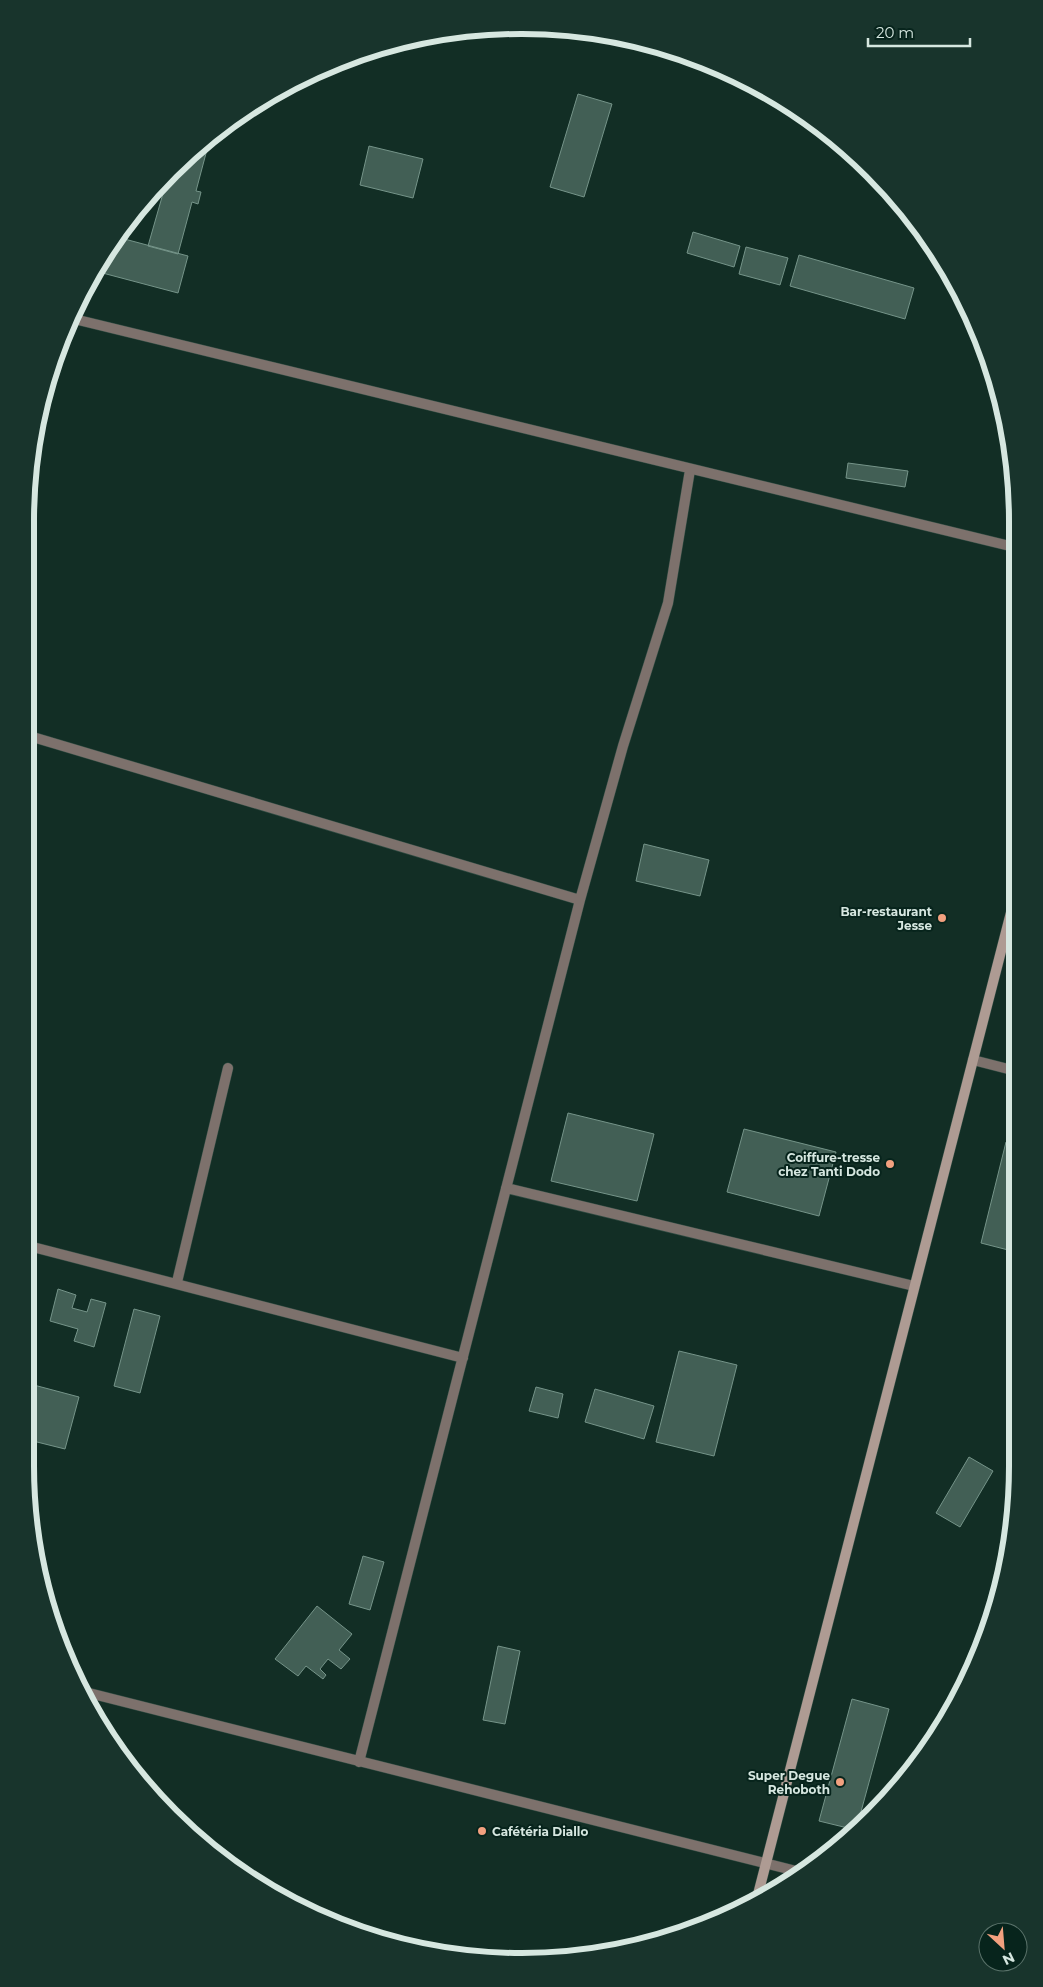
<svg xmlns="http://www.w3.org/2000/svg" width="1043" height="1987" viewBox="0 0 1043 1987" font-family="Montserrat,sans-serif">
  <rect width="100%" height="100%" fill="#122e25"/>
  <path fill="#425f55" stroke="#759489" d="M578,94L612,104L584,197L550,187Z
    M205,141L209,142L196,191L201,192L198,204L192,202L178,254L148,246L168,176L194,148Z
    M369,146L423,159L413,198L360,185Z
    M693,232L740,246L734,267L687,253Z
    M117,237L188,256L178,293L95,271Z
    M746,247L788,258L780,285L739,274Z
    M799,255L914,288L905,319L790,286Z
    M848,463L908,471L905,487L846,478Z
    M644,844L709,860L700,896L636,881Z
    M568,1113L654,1134L637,1201L551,1181Z
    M744,1129L836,1152L819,1216L727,1192Z
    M1006,1142L1016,1144V1252L981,1243Z
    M58,1289L76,1295L72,1308L87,1312L91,1299L106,1303L94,1347L74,1341L78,1329L50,1321Z
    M134,1309L160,1316L140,1393L114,1386Z
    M679,1351L737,1365L714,1456L656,1442Z
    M30,1384L79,1397L65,1449L25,1439V1403Z
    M536,1387L563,1394L558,1418L529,1411Z
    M595,1389L654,1406L644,1439L585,1422Z
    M969,1457L993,1471L960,1527L936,1513Z
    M363,1556L384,1562L370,1610L349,1604Z
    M317,1606L352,1634L339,1650L350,1659L341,1669L328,1659L320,1669L326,1675L323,1679L306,1666L298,1676L275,1659Z
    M498,1646L520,1651L505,1724L483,1720Z
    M852,1699L889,1709L856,1830L819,1821Z"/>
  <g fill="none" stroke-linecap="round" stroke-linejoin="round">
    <defs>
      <path id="street" d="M70,318L1014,547
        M26,735L580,900
        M973,1060L1016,1071
        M506,1188L914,1286
        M25,1245L463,1358
        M177,1282L228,1068
        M81,1691L804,1873
        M359,1762L580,900L623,746L668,603L690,470"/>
      <path id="secondary" d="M756,1902L1015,897"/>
    </defs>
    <use href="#street" stroke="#314c43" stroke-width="11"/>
    <use href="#secondary" stroke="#314c43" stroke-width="11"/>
    <use href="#street" stroke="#7d716c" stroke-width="10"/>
    <use href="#secondary" stroke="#ae9b93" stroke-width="10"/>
  </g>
  <g fill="#f2a07f" stroke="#07241c" stroke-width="2">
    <circle cx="942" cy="918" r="5"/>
    <circle cx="890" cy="1164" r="5"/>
    <circle cx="840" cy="1782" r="5"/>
    <circle cx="482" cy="1831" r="5"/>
  </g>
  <g text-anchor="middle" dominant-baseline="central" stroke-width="4" stroke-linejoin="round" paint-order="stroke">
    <g font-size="12" font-weight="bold" fill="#d6e7e0" stroke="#07241c" text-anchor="end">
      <text x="932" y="911">Bar-restaurant<tspan x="932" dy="14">Jesse</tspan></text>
      <text x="880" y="1157">Coiffure-tresse<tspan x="880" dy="14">chez Tanti Dodo</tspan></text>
      <text x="830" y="1775">Super Degue<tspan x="830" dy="14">Rehoboth</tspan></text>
      <text x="492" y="1831" text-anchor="start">Cafétéria Diallo</text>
    </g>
  </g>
  <path d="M0 0H1043V1987H0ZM521 34H522A487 487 0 0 1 1009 521V1466A487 487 0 0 1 522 1953H521A487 487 0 0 1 34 1466V521A487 487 0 0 1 521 34Z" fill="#18342c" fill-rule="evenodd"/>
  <path fill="none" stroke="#d6e7e0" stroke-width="6" d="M521 34H522A487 487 0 0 1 1009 521V1466A487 487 0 0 1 522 1953H521A487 487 0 0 1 34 1466V521A487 487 0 0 1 521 34Z"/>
  <g transform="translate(1003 1947) rotate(154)"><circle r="24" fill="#07241c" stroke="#5a726a"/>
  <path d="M0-4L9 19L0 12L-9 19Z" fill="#f2a07f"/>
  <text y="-8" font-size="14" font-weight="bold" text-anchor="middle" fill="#d6e7e0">N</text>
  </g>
  <path d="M868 38v8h102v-8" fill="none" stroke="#d6e7e0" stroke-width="2.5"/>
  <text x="876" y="38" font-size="15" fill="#d6e7e0" stroke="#07241c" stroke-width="4" paint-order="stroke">20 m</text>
</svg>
